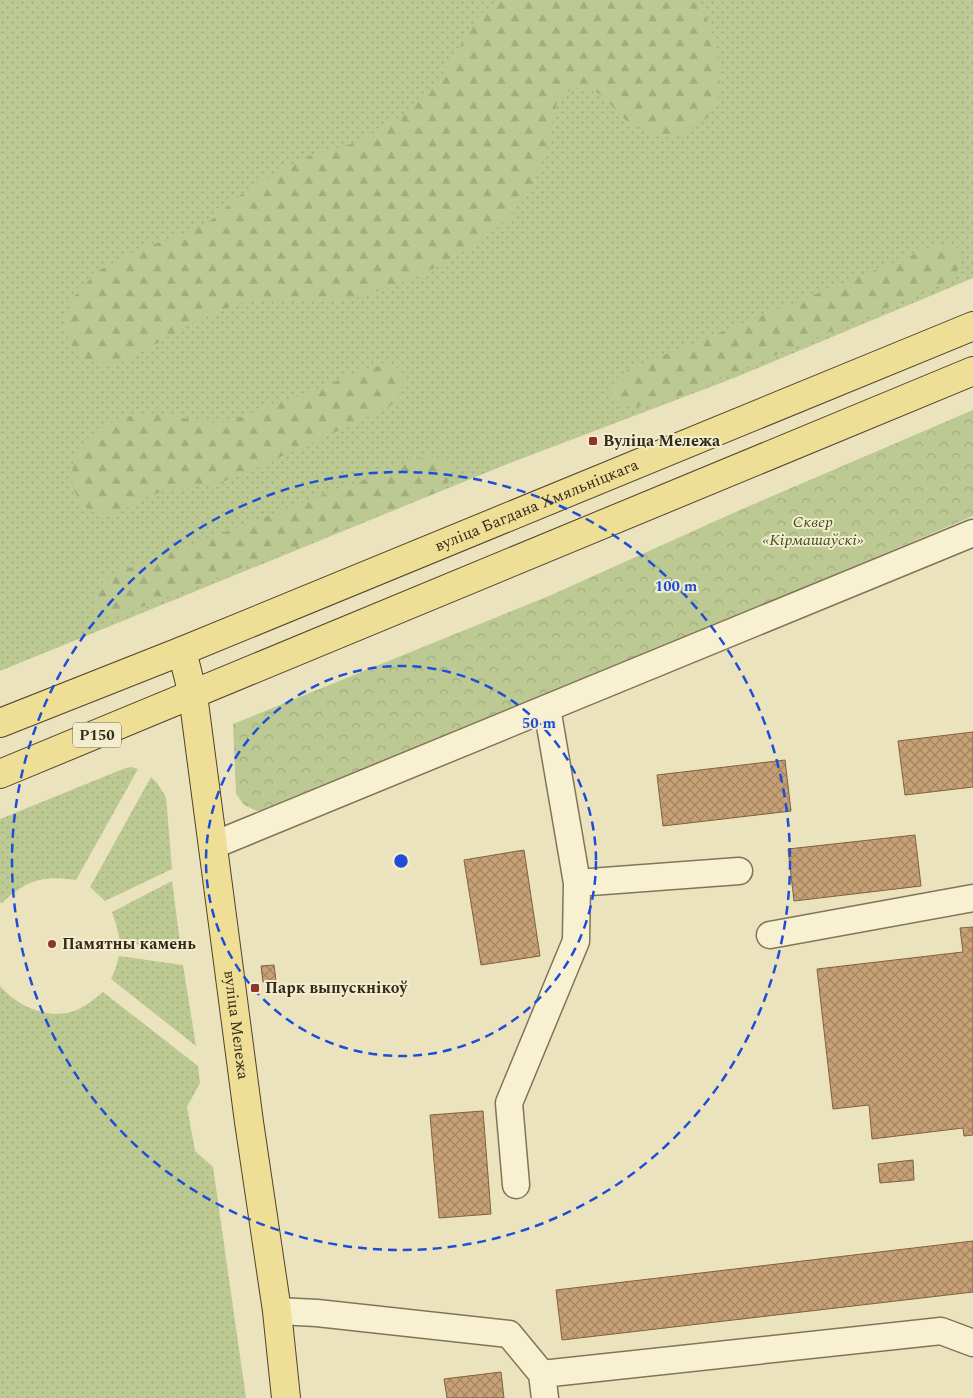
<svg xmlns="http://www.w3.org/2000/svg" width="973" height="1398" viewBox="0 0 973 1398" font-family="Spectral,serif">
  <defs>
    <pattern id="grass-dots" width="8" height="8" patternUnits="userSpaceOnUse" patternTransform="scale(1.25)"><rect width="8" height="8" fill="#bcc993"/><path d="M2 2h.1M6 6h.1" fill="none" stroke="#a2ad7e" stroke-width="1.8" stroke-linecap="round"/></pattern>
    <pattern id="forest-firs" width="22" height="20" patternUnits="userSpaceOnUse" patternTransform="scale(1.25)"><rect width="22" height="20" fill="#bcc993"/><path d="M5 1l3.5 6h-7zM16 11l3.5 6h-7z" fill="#a2ad7e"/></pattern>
    <pattern id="park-crowns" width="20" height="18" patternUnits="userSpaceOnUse" patternTransform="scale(1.25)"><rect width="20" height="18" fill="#bcc993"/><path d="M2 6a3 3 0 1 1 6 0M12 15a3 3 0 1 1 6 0" fill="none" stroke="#a2ad7e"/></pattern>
    <pattern id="building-cross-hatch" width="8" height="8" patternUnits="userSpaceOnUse" patternTransform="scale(1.25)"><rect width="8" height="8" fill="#c8a276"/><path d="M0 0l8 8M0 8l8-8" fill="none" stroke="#a38460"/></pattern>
  </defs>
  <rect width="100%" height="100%" fill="#ebe3be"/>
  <path fill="url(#grass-dots)" d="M0,0H973V278L734,378L505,465L0,671Z
    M131,767L138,769L76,880C43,875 26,880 2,903L0,902V819L123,769Z
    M151,777L157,783L166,797L172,869L105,901L90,887Z
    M172,881L181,950L120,942L117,927L112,912Z
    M119,956L183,965L196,1046L111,979L115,970Z
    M0,986C18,1007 50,1021 77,1010C87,1005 95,999 103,992L198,1066L200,1083L187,1107L195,1151L213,1167L246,1398H0Z"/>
  <path fill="url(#forest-firs)" d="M497,0H697C714,26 726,72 716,103C709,123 684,136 664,137C660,138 655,135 650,133C639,129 630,124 621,116C611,106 603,93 589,89C584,88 578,88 573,88L557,102L550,134L541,166L527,193L509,218L474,245L439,266L394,286L362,296L329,302L262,299L236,304L204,317L138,354L109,365L83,359L69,342L65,323L73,298L96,272L142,248L181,235L213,219L239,196L274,173L309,156L361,141L403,115L438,83L478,17Z
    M940,245C953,246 959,250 961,263L954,277L945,282L669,401C657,404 609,416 612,392C613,382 620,376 627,370L930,248Z
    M390,364C417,375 403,396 386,409L234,478C206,488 176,486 149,496C134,502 120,516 103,514C70,510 64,467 82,445C90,434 104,425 116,421C152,406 171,417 206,422C220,424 237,418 250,414L373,367Z
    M424,457C452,456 462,474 438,492L126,613L113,616L102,614L94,606C95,592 100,584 110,575Z"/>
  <path fill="url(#park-crowns)" d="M973,410V516L271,812L257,811L244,805L236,794L233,724L549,596L740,510Z"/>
  <path fill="url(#building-cross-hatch)" stroke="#81613f" d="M973,732V787L905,795L898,741Z
    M785,760L791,811L663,826L657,775Z
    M915,835L921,886L794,901L788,849Z
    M524,850L540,956L481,965L464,860Z
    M973,927V1135L964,1136L963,1128L872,1139L869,1105L833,1109L817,969L963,952L960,928Z
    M274,965L276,981L263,982L261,966Z
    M483,1111L491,1214L439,1218L430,1115Z
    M913,1160L914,1180L880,1183L878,1164Z
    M973,1241V1292L562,1340L556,1290Z
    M501,1372L504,1398H447L444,1379Z"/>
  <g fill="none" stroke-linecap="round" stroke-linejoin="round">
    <defs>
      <path id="minor" d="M547,708L577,883L739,871
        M214,845L973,533
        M770,935L973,898
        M516,1185L509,1103L576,941L577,883
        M277,1311L317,1313L509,1334L542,1374L941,1331L973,1343
        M542,1374L545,1398"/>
      <g id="major">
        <path id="s1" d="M182,651L193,695L249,1122L277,1311L286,1398"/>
        <path id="s2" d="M0,723L182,651L973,326"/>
        <path d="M0,774L973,371"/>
      </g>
    </defs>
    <use href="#minor" stroke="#837458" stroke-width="29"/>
    <use href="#major" stroke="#51422c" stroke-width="30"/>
    <use href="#minor" stroke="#f7f0d1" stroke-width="26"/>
    <use href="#major" stroke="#eede96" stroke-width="28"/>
  </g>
  <g fill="none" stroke="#1d4ed8" stroke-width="2.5" stroke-dasharray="9 6">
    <circle cx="401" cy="861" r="195"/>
    <circle cx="401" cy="861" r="389"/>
  </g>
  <g fill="#8f362b" stroke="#f3edce" stroke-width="2">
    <rect x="588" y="436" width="10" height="10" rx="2.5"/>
    <circle cx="52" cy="944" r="5"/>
    <rect x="250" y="983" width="10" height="10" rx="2.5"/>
  </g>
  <g text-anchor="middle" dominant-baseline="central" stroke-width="4" stroke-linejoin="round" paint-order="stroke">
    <rect fill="#f3edce" stroke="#6d6451" stroke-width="1" x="73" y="722.5" width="48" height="25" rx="4"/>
    <g font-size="15" font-weight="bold" fill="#332a1c">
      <text x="97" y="735">Р150</text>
    </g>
    <g font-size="16" font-weight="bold" fill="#332a1c" stroke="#f3edce" text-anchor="start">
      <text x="603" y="441">Вуліца Мележа</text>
      <text x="62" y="944">Памятны камень</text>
      <text x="265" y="988">Парк выпускнікоў</text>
    </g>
    <g font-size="16" fill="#332a1c" stroke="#f3edce">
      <text stroke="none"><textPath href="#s2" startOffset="579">вуліца Багдана Хмяльніцкага</textPath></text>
      <text stroke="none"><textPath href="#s1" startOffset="378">вуліца Мележа</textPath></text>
    </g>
    <g font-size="16" font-style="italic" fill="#3f4f23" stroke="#f3edce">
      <text x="813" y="522">Сквер<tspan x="813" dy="18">«Кірмашаўскі»</tspan></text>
    </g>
  </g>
  <circle cx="401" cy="861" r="8" fill="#1d4ed8" stroke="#f3edce" stroke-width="2.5"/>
  <g font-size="15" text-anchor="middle" font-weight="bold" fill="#1d4ed8" stroke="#f3edce" stroke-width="4" stroke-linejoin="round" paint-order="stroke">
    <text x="676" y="591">100 m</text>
    <text x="539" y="728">50 m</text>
  </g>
</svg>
